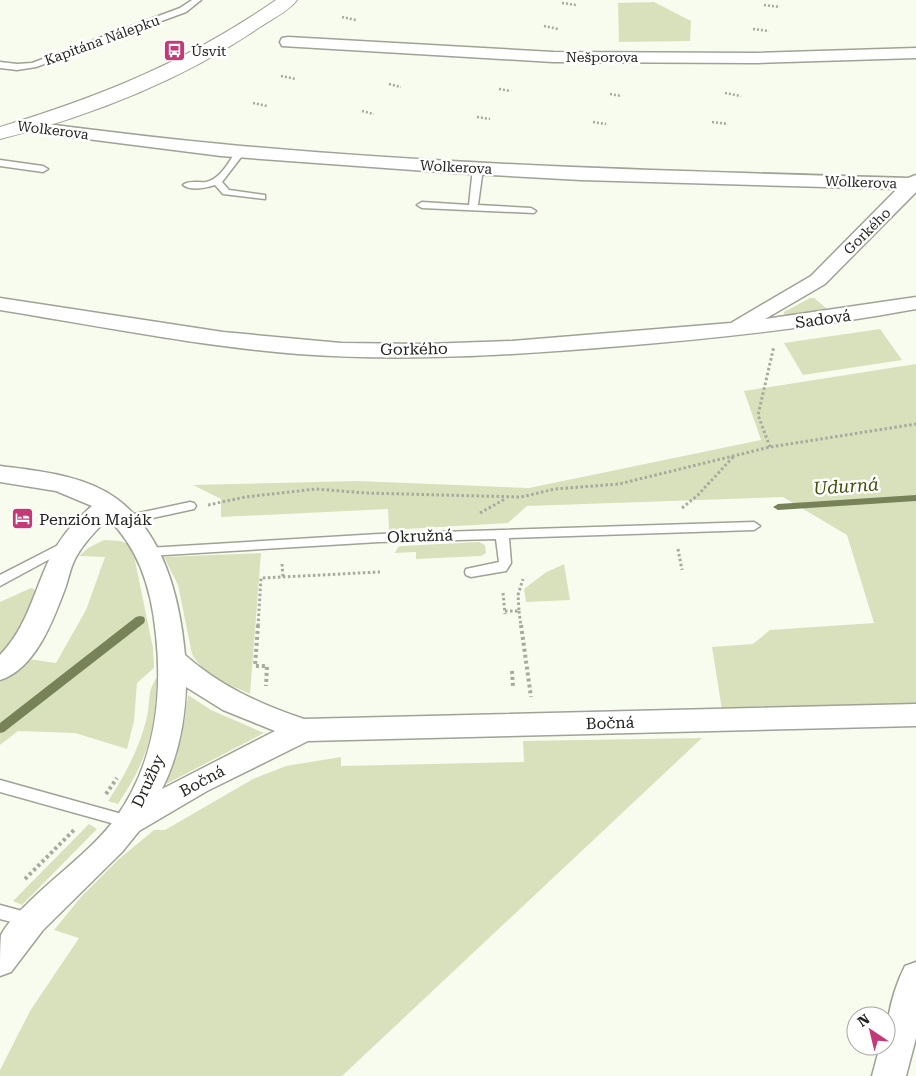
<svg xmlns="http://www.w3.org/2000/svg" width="916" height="1076" viewBox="0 0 916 1076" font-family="'Roboto Serif',serif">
  <rect width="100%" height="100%" fill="#f8fcee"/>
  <path fill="#d8e1bc" d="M654,2L691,21L690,41L619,42L618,3Z
    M810,298H814L826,308V310L790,316L784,314V312Z
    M880,329L902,360L803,375L784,343Z
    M916,364V708L722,710L712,647L753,644L770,630L874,623L847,535L783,497L527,506L508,523L389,530L388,509L221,517V499L193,485L358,481L529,488L761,440L744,391Z
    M104,540L121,541L132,546L153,648L154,668L137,683L134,721L127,749L75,733L18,731L0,745V682L28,659L56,663L86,610L105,557L79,556L88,548Z
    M479,542L485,545L486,553L481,556L416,559V552L395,553L398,547L402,546Z
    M261,553L250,694C228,684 205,677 192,654L178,585L164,557Z
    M564,564L570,600L526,602L524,589L545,573Z
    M31,588L36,590L39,595L24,632L0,661V602Z
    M157,677C155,732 149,757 118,804L108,801C125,775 138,751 146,721C151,704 146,693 157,677Z
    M188,695L211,710L264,733L166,784C178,754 185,727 188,695Z
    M702,738L342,1076H0V1070L30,1011L79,938L54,930L81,897L119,859L154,830H165L253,779L286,766L341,757V766L524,762L523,741Z
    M89,824L97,829L22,905L13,901Z"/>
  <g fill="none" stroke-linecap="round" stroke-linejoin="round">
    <path fill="#788258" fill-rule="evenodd" d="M916,495V501L778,510L773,507L778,504Z
      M140,616L144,617L145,620L144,623L4,732L0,733V723L136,617Z"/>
    <defs>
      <path id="lane" d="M192,0H201L186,12L36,67L17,70L0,68V62L17,64L32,63L180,8Z
        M240,149L245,152L222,182L229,190L265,195V199L223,194L215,185C205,188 191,191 183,185C189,180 199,183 206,182C221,179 229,161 237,150Z
        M0,160L43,166L48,169L43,172L0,166Z
        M478,165L483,168L478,205L531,208L536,211L534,213L422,208L417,205L422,202L469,205L473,168Z
        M190,502L194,503L196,506L194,509L125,524L119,520L125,516Z
        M754,522L760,526L754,530L509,538L511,563L506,571L471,577L466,575L465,572L466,569L499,562L496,539L379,542L148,556L142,552L148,548L379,534Z
        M68,540L72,541L74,544L72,547L0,586V575Z
        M0,780L129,816L134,818L136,822L134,826L129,828L0,792Z
        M0,905L37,915L39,920L37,925L31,927L0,919Z"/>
      <path id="street" d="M288,37L553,52L757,53L916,48V58L757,63L553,62L282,46L280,42L282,38Z
        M22,121C88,129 155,138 221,144C450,166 679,171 908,178L916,175V192L825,284L765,319L916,297V309C819,327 720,338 622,346C514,355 406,362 298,354C198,346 99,326 0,310V298L223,332L341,343L426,344L512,341L731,323L811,276L897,189L581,180L454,173L221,156L16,130L13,126L16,122Z
        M0,466C38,471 85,475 117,499C164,534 180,599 185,655C220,686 260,704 304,719L916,704V726L308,741L207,791L139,831L122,852L43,930L11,972L0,976C0,965 0,945 1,935C7,923 19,912 28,903C55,876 92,850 115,819C154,765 163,699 156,635C152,592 140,549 108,519C96,530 84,543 76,557C71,566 69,576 66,586C54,618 36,669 0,680V655C27,627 33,594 49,560C59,539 74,521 92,506L56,491L0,482ZM186,687L223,710L275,731L162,789C178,757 185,722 186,687Z
        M916,962V1038L906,1076H872L880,1046H886C886,1019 893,990 905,966Z"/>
      <path id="secondary" d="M276,0H297C289,11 272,19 260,27C182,80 91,116 0,139V127C104,95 186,62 276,0Z"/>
    </defs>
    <use href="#lane" stroke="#9fa295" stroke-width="3"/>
    <use href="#street" stroke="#9fa295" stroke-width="3"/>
    <use href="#secondary" stroke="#9fa295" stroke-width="2"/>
    <path stroke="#a6aa9f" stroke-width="2.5" stroke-dasharray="2 2" stroke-linecap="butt" d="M562,3L576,5
      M764,5L780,7
      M342,17L356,20
      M544,26L558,29
      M753,29L769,31
      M281,76L296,79
      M389,84L401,87
      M499,89L511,91
      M725,93L741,96
      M610,94L622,96
      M253,103L267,106
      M362,111L374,114
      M477,117L490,119
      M593,122L606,124
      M712,122L728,124"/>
    <path stroke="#a6aa9f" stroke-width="3" stroke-dasharray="2.5 2.5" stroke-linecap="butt" d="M770,447L758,415L774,346
      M208,505L245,497L316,489L366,493L521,497L555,489L619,484L770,447L916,424
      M682,508L698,495L734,456
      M480,513L505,499
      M678,549L682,570
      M282,564L283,577
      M503,593L505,614
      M505,611H519L518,595L523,579
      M519,611L521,626
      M258,626L261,578L380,572"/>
    <path stroke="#a6aa9f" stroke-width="4" stroke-dasharray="3 3" stroke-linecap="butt" d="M258,625L255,666H267L266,686
      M521,625L531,697
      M512,671L513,686
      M106,794L117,778
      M25,879L74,830"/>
    <use href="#lane" fill="#fff" fill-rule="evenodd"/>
    <use href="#street" fill="#fff" fill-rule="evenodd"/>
    <use href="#secondary" fill="#fff" fill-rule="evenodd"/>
  </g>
  <defs>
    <symbol id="bus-square" viewBox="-11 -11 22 22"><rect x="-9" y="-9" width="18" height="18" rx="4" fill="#c33a77" stroke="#fff"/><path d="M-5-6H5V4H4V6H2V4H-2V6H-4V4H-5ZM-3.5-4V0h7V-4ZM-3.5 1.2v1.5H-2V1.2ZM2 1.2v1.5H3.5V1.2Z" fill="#fff"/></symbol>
    <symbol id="hotel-square" viewBox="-11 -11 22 22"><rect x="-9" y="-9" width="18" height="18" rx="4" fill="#c33a77" stroke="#fff"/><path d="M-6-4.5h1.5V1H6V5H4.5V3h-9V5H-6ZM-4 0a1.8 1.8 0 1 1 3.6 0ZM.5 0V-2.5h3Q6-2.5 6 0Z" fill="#fff"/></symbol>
  </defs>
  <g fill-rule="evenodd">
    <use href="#bus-square" x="162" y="38" width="25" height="25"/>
    <use href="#hotel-square" x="10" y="506" width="25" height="25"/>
  </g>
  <g text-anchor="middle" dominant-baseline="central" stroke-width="5" stroke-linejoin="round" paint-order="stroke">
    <g font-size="14" fill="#22241f" stroke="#fff">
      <text transform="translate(102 40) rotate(-20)">Kapitána Nálepku</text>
      <text x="602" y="57">Nešporova</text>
      <text transform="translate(53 130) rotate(7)">Wolkerova</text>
      <text transform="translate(456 167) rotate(3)">Wolkerova</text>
      <text transform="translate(861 182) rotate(2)">Wolkerova</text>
      <text transform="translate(867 231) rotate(-45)">Gorkého</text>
    </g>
    <g font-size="14" fill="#22241f" stroke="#fff" text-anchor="start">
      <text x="191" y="51">Úsvit</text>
    </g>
    <g font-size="16" fill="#22241f" stroke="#fff">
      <text transform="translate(823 319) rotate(-8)">Sadová</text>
      <text transform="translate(414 349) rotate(-1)">Gorkého</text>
      <text transform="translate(420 536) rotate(-2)">Okružná</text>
      <text transform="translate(610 723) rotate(-2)">Bočná</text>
      <text transform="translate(148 781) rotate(-65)">Družby</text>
      <text transform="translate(202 781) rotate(-28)">Bočná</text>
    </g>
    <g font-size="16" fill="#22241f" stroke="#fff" text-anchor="start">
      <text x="39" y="519">Penzión Maják</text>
    </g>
    <g font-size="18" font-style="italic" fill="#434f0c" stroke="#fff">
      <text transform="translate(846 486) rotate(-4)">Udurná</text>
    </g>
  </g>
  <g transform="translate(871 1031) rotate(325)"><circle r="24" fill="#ffffff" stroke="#a7a7a5"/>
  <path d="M0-4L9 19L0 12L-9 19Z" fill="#c33a77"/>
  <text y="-8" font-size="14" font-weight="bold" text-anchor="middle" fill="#22241f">N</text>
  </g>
</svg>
